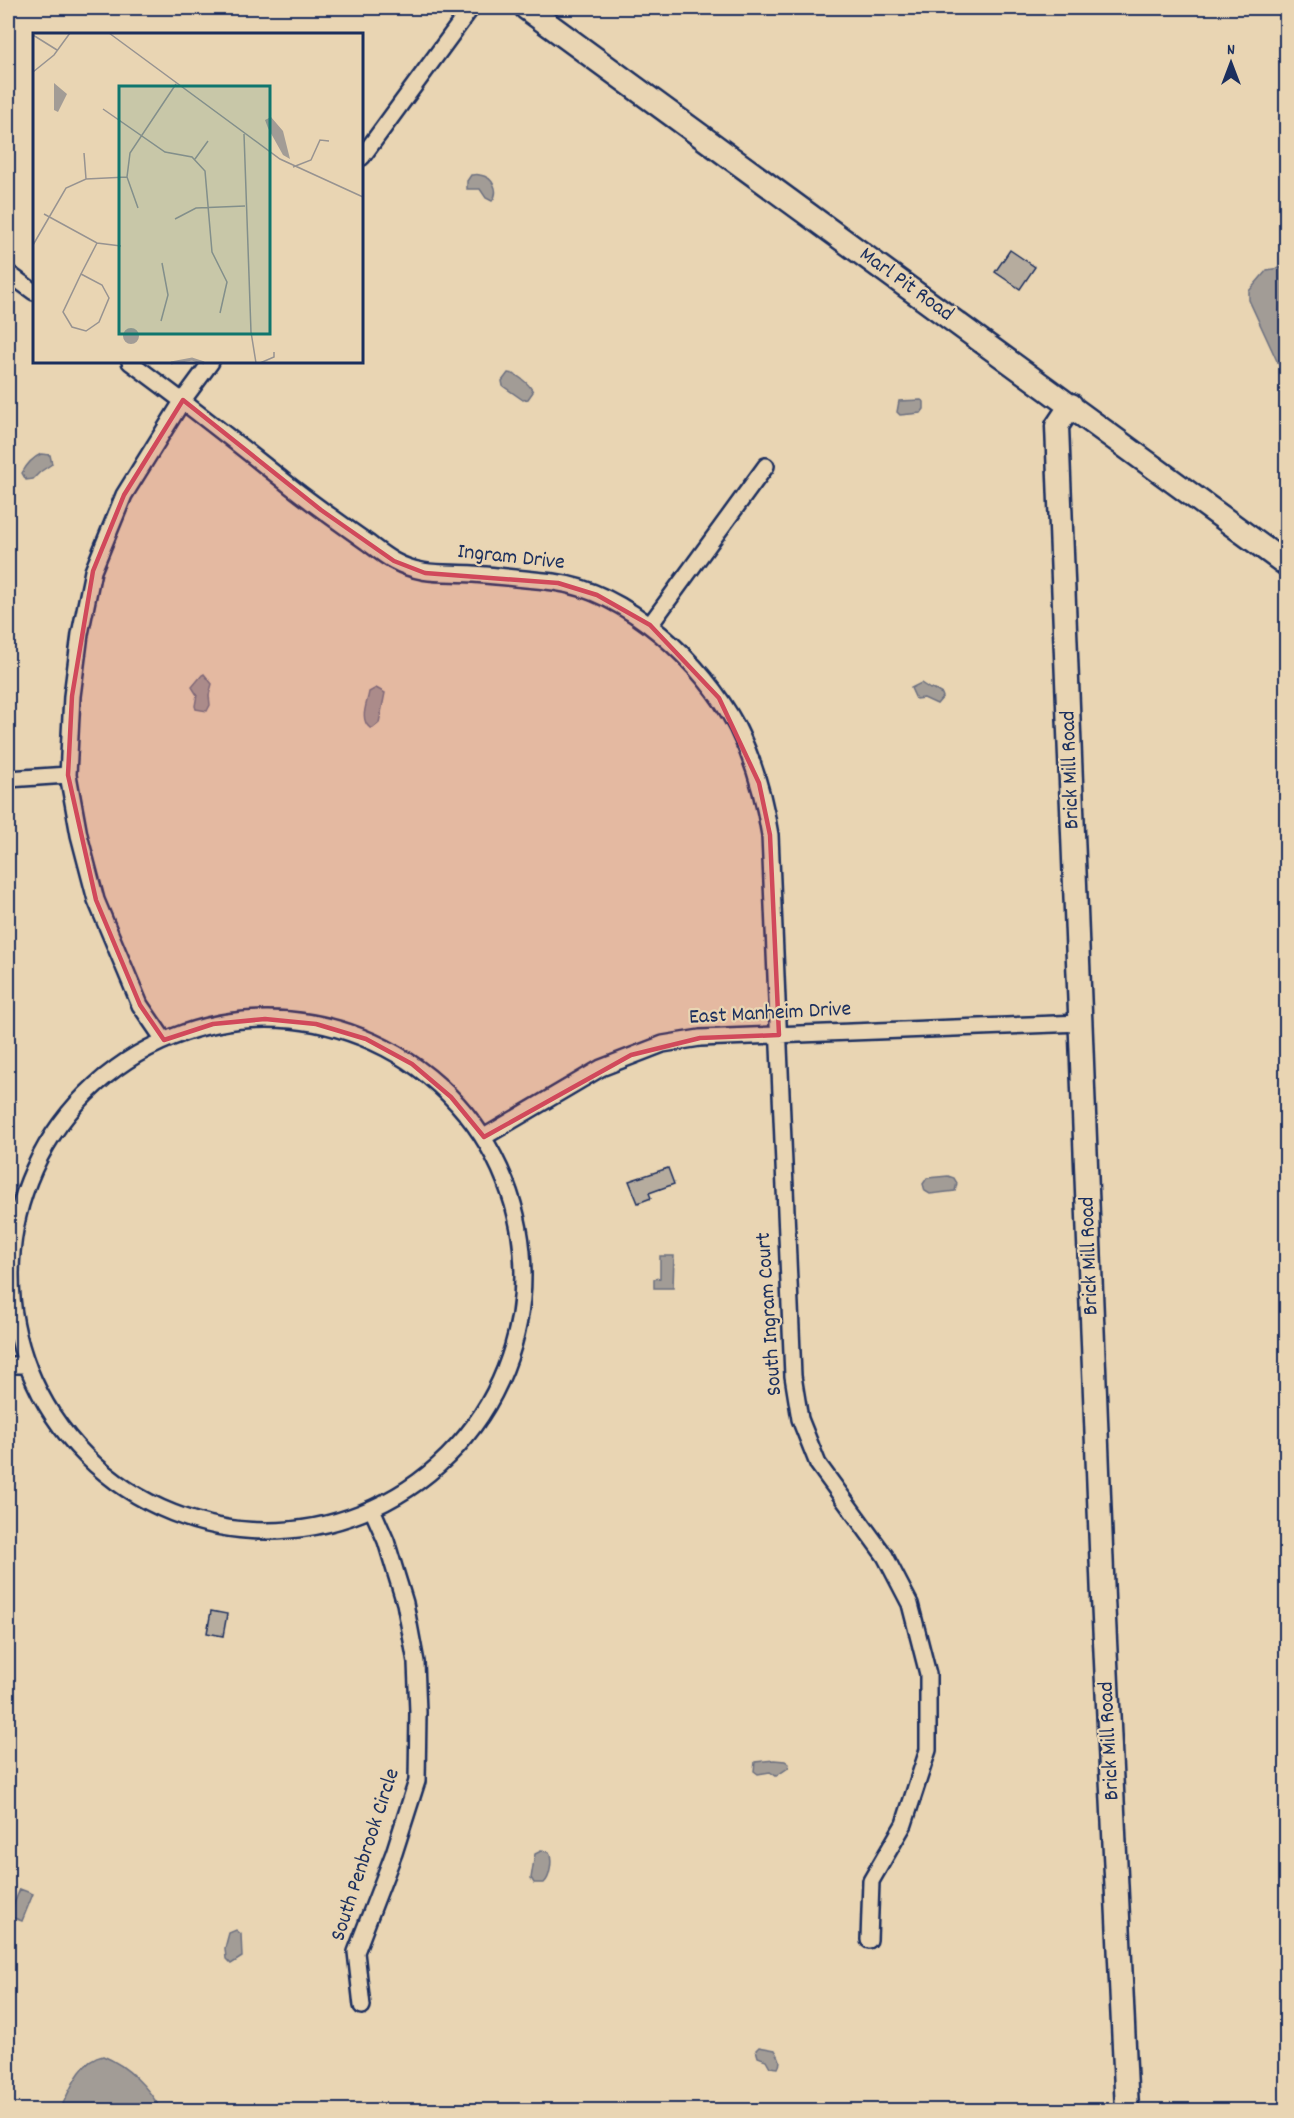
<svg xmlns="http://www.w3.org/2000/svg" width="1294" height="2118" viewBox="0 0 1294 2118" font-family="Dekko,sans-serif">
  <rect width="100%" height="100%" fill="#e9d5b3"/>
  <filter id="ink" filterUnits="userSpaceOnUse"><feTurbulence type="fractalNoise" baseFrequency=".0167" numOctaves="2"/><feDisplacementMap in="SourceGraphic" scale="12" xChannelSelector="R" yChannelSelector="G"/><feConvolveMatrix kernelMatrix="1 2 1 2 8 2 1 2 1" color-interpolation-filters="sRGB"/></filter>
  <g filter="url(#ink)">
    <path fill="#a29c96" stroke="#6c7080" stroke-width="1.5" d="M471,175C474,175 477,174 480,175C493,177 500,191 492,201L486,198L480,189H467V181Z
      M1286,267V374L1277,361L1249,300V291L1267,270Z
      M508,373C516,373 530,384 533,392L528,399L523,400L503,386L502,381Z
      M921,400L924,402V409L921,413L900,415L897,412L899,401Z
      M41,454L50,455L52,464L40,472L33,479L26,480L22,473C27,464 32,458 41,454Z
      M204,674L212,684L209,695L210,705L207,711L196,709L195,706L197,695L192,687L202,675Z
      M921,683L930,689L932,688L942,694L943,697L937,704L924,698L916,699L911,688Z
      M376,688L385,693L379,723L373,728H370C359,719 367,704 369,692Z
      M948,1176L954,1178L957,1183L955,1191L930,1194L925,1191L923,1184L927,1178Z
      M660,1256H674L673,1288H654V1279L660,1278Z
      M774,1760L785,1761L789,1764L788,1768L776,1776L770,1772L758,1774L754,1771L755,1762Z
      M541,1851L549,1852C553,1860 550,1878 544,1883H534L531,1878L535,1854Z
      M20,1889L33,1894L22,1921L9,1916Z
      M236,1930L241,1934L242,1957L231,1964L226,1959L225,1948L229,1933Z
      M759,2047L775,2050C779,2057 782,2061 778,2068L770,2067L766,2060L758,2057L756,2050Z
      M103,2056C128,2066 149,2088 161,2110H60C70,2090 80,2060 103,2056Z"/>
    <path fill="#b6ac9e" stroke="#1b2f5e" stroke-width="1.5" d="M1010,250L1035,267L1020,289L995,272Z
      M668,1168L674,1184L649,1193L651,1198L638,1203L629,1181Z
      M211,1611L227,1614L223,1636L207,1633Z"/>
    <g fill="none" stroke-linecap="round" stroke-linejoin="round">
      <defs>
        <path id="street" d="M362,157L471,8
          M8,273L34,292
          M130,362C182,400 233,440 284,481C310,502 337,521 364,540C374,547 383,555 394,561C421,576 444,572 473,574C500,576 527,579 554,582C628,592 703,663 737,727C754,761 764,797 770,835L793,1376L800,1419L818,1464L885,1556L910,1604L928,1674V1750L904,1824L871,1881L869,1940
          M650,625L766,466
          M8,779L68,775
          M11 1275a256 256 0 1 1 512 0a256 256 0 1 1-512 0Z
          M164,1040L140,1005L96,900L79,835L68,775L72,696L80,634L93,571L124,495L183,400L211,362
          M484,1137L601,1068L663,1044L700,1038L1082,1023
          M8,1365H25
          M362,2006L356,1952L394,1853L417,1781L418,1712L416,1662L405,1603L386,1541L372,1509"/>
        <path id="secondary" d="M526,8L1286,564
          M1071,405L1057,426L1103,1598L1127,2110"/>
      </defs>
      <use href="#street" stroke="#1b2f5e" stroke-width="20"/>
      <use href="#secondary" stroke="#1b2f5e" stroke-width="27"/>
      <use href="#street" stroke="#e9d5b3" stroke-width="15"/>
      <use href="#secondary" stroke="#e9d5b3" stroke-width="22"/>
    </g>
  </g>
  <path fill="#d1495b" fill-opacity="0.2" stroke="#d1495b" stroke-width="4.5" stroke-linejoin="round" d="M183,400L321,510L394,561L425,573L558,583L597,595L650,625L719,698L759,783L770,835L779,1035L700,1038L631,1055L484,1137L451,1097L412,1064L366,1039L316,1024L265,1019L213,1024L164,1040L140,1005L96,900L68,775L72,696L93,571L124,495Z"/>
  <g text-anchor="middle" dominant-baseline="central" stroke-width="4.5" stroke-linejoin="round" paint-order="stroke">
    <g font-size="22" fill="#1b2f5e" stroke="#e9d5b3">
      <text transform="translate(906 285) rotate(36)">Marl Pit Road</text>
      <text transform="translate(511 558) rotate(6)">Ingram Drive</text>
      <text transform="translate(1071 770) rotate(-92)">Brick Mill Road</text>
      <text transform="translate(770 1014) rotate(-3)">East Manheim Drive</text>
      <text transform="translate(1090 1256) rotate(-92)">Brick Mill Road</text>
      <text transform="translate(770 1314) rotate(-94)">South Ingram Court</text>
      <text transform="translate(1110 1741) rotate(-93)">Brick Mill Road</text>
      <text transform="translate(366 1855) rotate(-72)">South Penbrook Circle</text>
    </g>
  </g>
  <g transform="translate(33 33)">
    <rect width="330" height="330" fill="#e9d5b3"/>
    <path d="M21,50L34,61L25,79L21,77ZM238,84L250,98L257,126L250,122L235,95L232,87ZM90 303a8 8 0 1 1 16 0a8 8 0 1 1-16 0Z" fill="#a29c96"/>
    <path fill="none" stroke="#a29c96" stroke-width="3" d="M138,330L159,326L171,330"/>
    <path fill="none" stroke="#979391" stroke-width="1.5" d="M76,0L247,126L330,164M0,2L24,17M0,39L21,22L37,0M70,76L132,119L159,124L172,138L179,219L194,249L187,280M211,101L218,299L223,330M51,120L53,146M162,126L175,108M260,134L278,127L287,107L296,108M105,175L94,144L97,120L143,51M11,181L64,210L88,213M142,186L163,175L212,173M0,212L33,155L53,146L94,144M48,241L69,252L76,265L66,289L53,298L39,294L30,279ZM48,241L64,210M128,288L135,262L129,230M227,330L241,324V319"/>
    <path fill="#0f766e" fill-opacity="0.15" stroke="#0f766e" stroke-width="3" d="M86,53H237V301H86Z"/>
    <rect width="330" height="330" fill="none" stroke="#1b2f5e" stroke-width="3"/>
  </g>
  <rect width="1294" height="2118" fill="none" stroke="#e9d5b3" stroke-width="30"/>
  <rect x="15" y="15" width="1264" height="2088" fill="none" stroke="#1b2f5e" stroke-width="2" filter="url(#ink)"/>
  <g transform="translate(1231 63)" stroke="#e9d5b3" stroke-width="4.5" paint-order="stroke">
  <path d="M0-4.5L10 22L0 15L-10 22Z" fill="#1b2f5e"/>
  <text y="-9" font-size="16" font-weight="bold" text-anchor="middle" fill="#1b2f5e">N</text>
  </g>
</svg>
